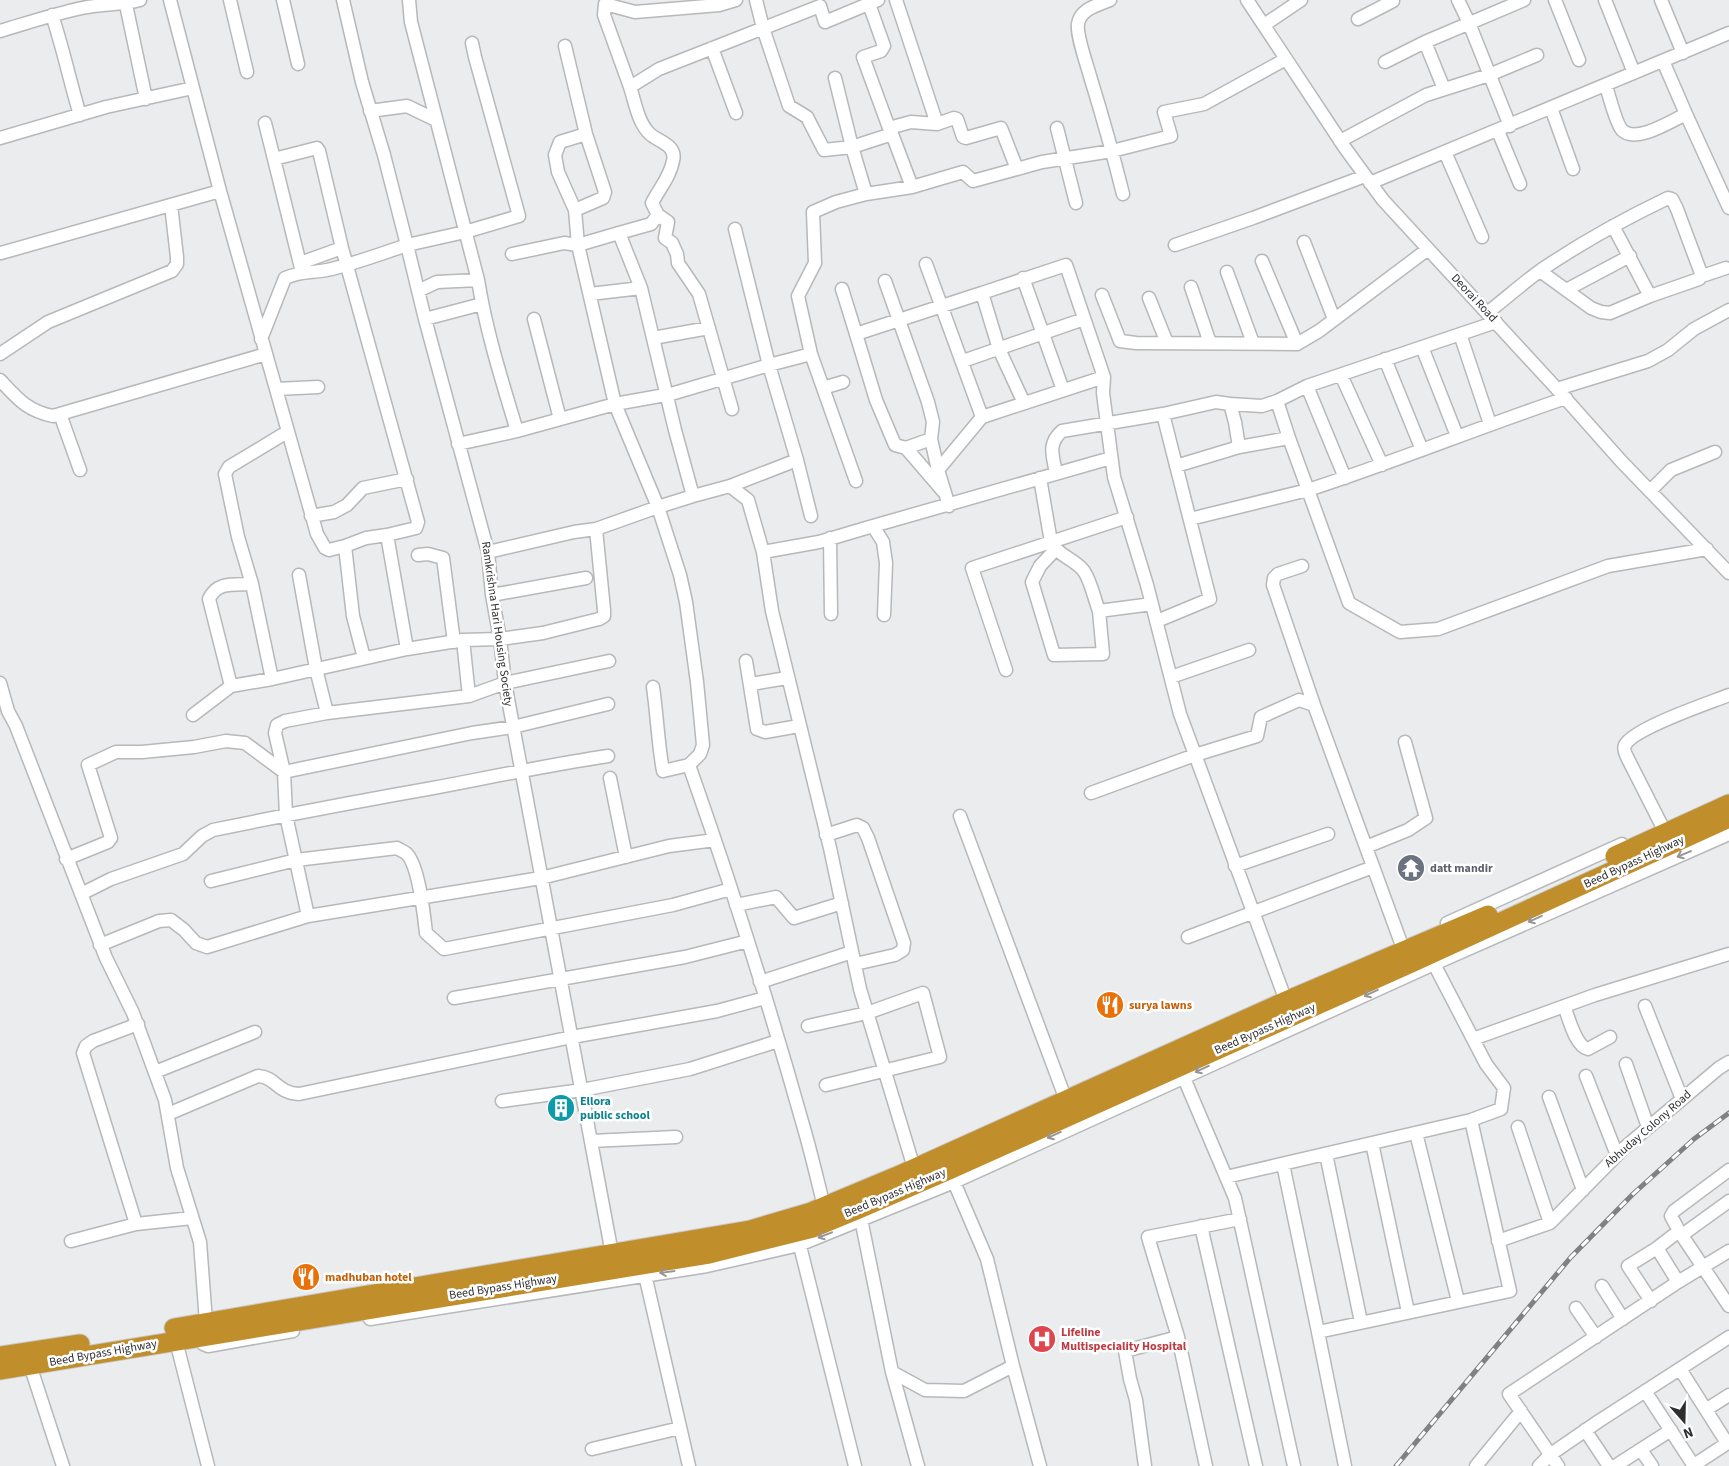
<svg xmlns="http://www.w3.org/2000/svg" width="1729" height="1466" viewBox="0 0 1729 1466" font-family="'Source Sans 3',sans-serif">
  <rect width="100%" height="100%" fill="#eaeced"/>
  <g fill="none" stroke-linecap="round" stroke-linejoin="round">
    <defs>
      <path id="minor" d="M125,0L146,99
        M170,0L193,88
        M230,0L247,72
        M283,0L298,64
        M409,0L411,22L478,280
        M756,0L763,28L789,106L807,117L824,150L852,147L835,78
        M896,0L937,124
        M1110,0C1098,5 1080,9 1078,24C1076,34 1087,65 1090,76C1102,115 1113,154 1123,194
        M1247,0L1345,148L1383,200L1557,389L1621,461L1729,573
        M1458,0L1469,23L1510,126
        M1555,0L1579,60
        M1605,0L1634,73
        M1661,0L1683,53
        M869,4L884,46L881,51L863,57L889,128L911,122L937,124L954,118L957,119L963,137L966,138L1001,128L1017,169
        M52,15C63,48 70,82 80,115
        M1358,19L1393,1
        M1264,25L1301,0
        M0,31C27,23 54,14 82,8C102,4 121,5 140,0
        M472,43L475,57L519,216L465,232L407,245L425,319L488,552L492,595L500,639L505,683L613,1259
        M565,46L586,134L605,192L603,198L575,210L578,245L619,233L641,288L675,430L693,496
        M712,48L736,113
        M1663,61L1686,114
        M1385,62L1425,42
        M1606,86C1609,95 1616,124 1622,130C1636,144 1671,121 1686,114L1729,208
        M630,87L604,15L605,4L635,12L719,5L736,0
        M1444,89L1425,42L1524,0
        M1551,108L1573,169
        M370,111L407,106L436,120
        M265,123L274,159
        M889,128L892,134L852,147L866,194L912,187L963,172L973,181L1042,162L1112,151L1171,136L1164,112L1204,104L1286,59
        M1057,128L1076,203
        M1498,131L1520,184
        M892,134L912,187
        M0,138L106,107L193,88L220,191L317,534L325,548L329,550L345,546L353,616L364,658
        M1340,141L1426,95L1489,75L1537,55
        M1445,152L1482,237
        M1370,183L1729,33
        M575,210L558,172L555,155L560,142L586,134
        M658,215L668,222L665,238L672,243L677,254L678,263L699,294L732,409
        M1613,226L1650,296
        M735,229L769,365L811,354L856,481
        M619,233L651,224L658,215L652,203C659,189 670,177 673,161C677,145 659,142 650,134C638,123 635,102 630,87L659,69L820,6L825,22L878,0
        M1304,242L1334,319
        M1175,245L1253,218L1365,176
        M1,253L220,191
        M512,254L564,243L578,245L615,404L658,507L693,496L730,486L797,460
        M1262,261L1297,344
        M300,263L342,248
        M926,264L982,417
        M302,272L274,159L317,148L319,151L342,248L418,522L416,528L387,535L407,649
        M1227,272L1253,343
        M1702,276L1726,268
        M1023,278L1063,390
        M885,281L928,402L933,422L931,439L906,448L895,445L876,400L856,334L982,293L999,349L1024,403
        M1191,287L1210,343
        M842,289L856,334
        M1566,290L1630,256
        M418,291L437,282L478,280C486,331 502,381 517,431
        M982,293L1066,265L1104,377L1103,393L1114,477L1147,585L1180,714L1286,1001
        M590,294L641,288
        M1102,295L1120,341L1136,343L1297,344L1319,331L1428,249
        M1149,298L1167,343
        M1487,313C1505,299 1523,283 1541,270C1581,243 1624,219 1668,198L1672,199L1677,209L1702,276L1699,279L1650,296L1610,313L1601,312L1591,308L1540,271
        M425,319L482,304
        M534,319L560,419
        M1460,334L1490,424
        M653,338L709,328
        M261,339L285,278C301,271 311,273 327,270C354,264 380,254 407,245L384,155L362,82L343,0
        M1422,347L1457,436
        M0,354L48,322L172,271L177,264V257L171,205
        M811,354L798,296L815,263L813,212L836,202L866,194
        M1385,359L1422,450
        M963,361L1084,319
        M1341,375L1382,465
        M0,380C17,398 27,411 53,416L266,354
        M1307,386L1345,478
        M823,388L843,382
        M276,389L318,387
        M1557,389L1648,361L1668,350L1694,329L1729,310
        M1277,401L1289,438L1308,490C1395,462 1479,427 1566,398
        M60,414L80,470
        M931,439L938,470L949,506
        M458,444L517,431L615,404L671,394L769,365L797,460L811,516
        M1239,447L1289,438
        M906,448L943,491
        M1176,466L1239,447L1235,422L1230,404L1262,406L1277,401L1307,386L1496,322
        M938,470L982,417L1104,377
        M1056,473C1053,456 1047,444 1062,431L1163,414L1216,402L1230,404
        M1040,478L1051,542C1057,555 1074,559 1083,570C1090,578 1095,601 1099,611L1152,604
        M730,486L748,500L763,552L772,611L830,848L860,989L914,1168
        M1650,491L1671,470L1715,452
        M311,516L334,512L347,505L363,488L407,479
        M1190,519L1308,490L1349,603L1400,632L1438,629L1608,566L1707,549
        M830,538L831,614
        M345,546L366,538L387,535
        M1055,550L1040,566L1032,582L1054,655L1103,654L1099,611
        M488,552L574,532L596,529L658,507L680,575L686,602L697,682L703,745L700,754L689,765
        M763,552L819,542L873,526
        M418,555L428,554L443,558L454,642
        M1302,566L1278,574L1274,578L1273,585L1314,705
        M299,575L316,669L327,713
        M492,595L586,578
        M884,615L886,563L883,542L873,526L1111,458
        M1157,621L1210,599L1163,414
        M463,640L469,696
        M746,661L757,729L765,732L799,726
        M1006,670L972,568L1127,517
        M1171,677L1249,650
        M272,679L252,584L238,537L225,474L229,467L287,432
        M0,683L8,711L16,726L106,958L133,1013L165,1100L177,1168L200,1242L206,1322
        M751,684L787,678
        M231,686L209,599C217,581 234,585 252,584
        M653,687C657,715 658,743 663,771L689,765C731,884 769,1004 803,1125C811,1152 817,1179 824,1206
        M193,715L231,686L272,679L407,649L463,640L500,639L543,633L599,619L604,616V610L596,529
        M610,778L626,857
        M1091,793L1195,755L1257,736L1261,717L1299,700L1314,705L1401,943
        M960,816L1066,1100
        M1662,826L1628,759C1626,755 1623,749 1625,745C1634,728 1709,703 1729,695
        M826,835L857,825L863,828L868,838L904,943L903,950L895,955L855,964
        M1366,847L1408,830L1426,818L1405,742
        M66,859L108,842L111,838L88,765L116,752H142L194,747L226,741L245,743L284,772L472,733L513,727L608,704
        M1235,866L1328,834
        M211,881L296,860L397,848C400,850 405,852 407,854C419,867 424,915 426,933L444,949L673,905L731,889
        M81,894L111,879L183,854L202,836L213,830C286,815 359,801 433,788C491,777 549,765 608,756
        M736,905L776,897L794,918L842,903
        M308,916L286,815L284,772L275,733L277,725L285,721L327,713L469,696L505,683L609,661
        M1447,923L1622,844
        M1188,937L1373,867
        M100,945L159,921L171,920L184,930L196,943L207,947L308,916L541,878L669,846L715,840
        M760,982L852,952
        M454,998L685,957L748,941
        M1564,1006C1569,1018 1575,1046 1588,1049L1610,1037
        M1645,1006L1682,1099
        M808,1026L867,1013L923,993L940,1057L826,1085
        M1473,1039L1595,995L1729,954
        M1626,1064L1648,1127
        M1181,1071L1235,1198L1294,1466
        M155,1072L255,1032
        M1586,1076L1617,1155
        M1549,1097L1583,1190
        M502,1101L582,1090L690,1069L778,1041
        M168,1114L258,1076C276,1077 277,1093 299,1094L572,1037L717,1011L765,998
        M1518,1127L1550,1223
        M1416,1133L1458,1301
        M591,1141L676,1137
        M1372,1143L1408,1312
        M1326,1154L1361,1322
        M1283,1164L1318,1332L1510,1291L1471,1120
        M1729,1170L1674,1211L1671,1216L1679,1231L1729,1306
        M1226,1177L1471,1120L1501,1109L1504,1088L1486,1064L1434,964
        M860,1214L892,1372L925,1390L964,1391L1013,1366L987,1259L951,1175
        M136,1224L83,1053L86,1046L93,1041L138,1024
        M1201,1226L1256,1466
        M1682,1235L1729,1201
        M798,1238L855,1466
        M71,1241L136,1224L192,1218
        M1498,1241L1550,1223L1624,1148L1719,1068L1729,1062
        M1657,1248L1678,1282
        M643,1266L689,1466
        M1602,1286L1623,1319
        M1651,1301L1628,1266L1657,1248L1679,1231
        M1576,1308L1596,1337
        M370,1319L707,1266L799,1245L954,1182L1434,964L1729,834
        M1318,1332L1345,1466
        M198,1337L203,1344L208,1346L293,1331
        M176,1341L208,1466
        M30,1365L63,1466
        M1013,1366L1040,1466
        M1680,1369L1727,1443
        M892,1372L918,1466
        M1645,1391L1694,1466
        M1707,1409L1729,1395
        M1585,1430L1609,1466
        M592,1449L680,1428
        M1641,1450L1652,1466
        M1694,1465L1729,1442
        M1145,1466L1136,1400L1130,1379L1125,1351L1178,1337
        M1206,1466L1178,1337L1148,1237L1240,1219
        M1476,1466L1521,1411
        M1539,1466L1551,1454L1599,1421L1729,1337
        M1558,1466L1509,1394L1678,1282L1729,1251
        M1615,1466L1671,1430"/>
      <path id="highway" d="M1615,856L1729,804
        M174,1328L750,1230L811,1212L902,1174L1286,1001L1488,915
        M0,1356L80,1344
        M0,1370L709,1254L813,1228L859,1209L949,1170L1409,964L1729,818"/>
    </defs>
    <use href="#minor" stroke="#b6b8ba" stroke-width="15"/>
    <use href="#highway" stroke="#c9c9c9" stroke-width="21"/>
    <use href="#minor" stroke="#fff" stroke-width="12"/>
    <use href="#highway" stroke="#c18e2c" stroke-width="19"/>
    <defs>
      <path id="rail" d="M1396,1466L1571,1257L1633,1194L1694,1139L1729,1113"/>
    </defs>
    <use href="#rail" stroke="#808182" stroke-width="5"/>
    <use href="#rail" stroke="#fff" stroke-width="3" stroke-dasharray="9" stroke-linecap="butt"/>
  </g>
  <defs><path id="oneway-shaft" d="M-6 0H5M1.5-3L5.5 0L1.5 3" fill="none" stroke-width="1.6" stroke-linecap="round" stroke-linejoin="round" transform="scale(1.25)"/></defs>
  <g stroke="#969697">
    <use href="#oneway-shaft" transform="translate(1684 854) rotate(157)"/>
    <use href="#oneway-shaft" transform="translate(1535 919) rotate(156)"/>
    <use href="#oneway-shaft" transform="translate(1371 993) rotate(155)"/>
    <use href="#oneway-shaft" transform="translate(1202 1069) rotate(155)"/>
    <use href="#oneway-shaft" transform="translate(1054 1135) rotate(156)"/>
    <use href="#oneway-shaft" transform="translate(825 1235) rotate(159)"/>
    <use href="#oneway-shaft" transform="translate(667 1272) rotate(172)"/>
  </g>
  <defs>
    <symbol id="temple-disc" viewBox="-11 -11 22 22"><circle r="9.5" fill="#6b7280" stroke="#fff"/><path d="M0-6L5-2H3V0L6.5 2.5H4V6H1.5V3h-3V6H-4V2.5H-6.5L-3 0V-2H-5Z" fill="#fff"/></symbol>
    <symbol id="restaurant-disc" viewBox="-11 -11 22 22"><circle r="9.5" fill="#e8710a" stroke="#fff"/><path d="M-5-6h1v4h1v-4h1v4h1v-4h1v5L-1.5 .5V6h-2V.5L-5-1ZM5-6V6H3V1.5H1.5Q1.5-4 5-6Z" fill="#fff"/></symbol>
    <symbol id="building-disc" viewBox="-11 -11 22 22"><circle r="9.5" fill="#0f9aa8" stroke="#fff"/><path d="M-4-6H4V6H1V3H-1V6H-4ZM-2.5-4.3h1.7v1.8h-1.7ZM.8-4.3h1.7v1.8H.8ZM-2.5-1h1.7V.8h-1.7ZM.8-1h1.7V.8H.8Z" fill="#fff"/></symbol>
    <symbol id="hospital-disc" viewBox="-11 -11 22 22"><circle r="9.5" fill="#e0444e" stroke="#fff"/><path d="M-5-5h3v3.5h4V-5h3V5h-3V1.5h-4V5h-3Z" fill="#fff"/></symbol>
  </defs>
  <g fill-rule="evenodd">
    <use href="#temple-disc" x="1395" y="852" width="32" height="32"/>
    <use href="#restaurant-disc" x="1094" y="989" width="32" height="32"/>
    <use href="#building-disc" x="545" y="1092" width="32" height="32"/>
    <use href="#restaurant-disc" x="290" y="1261" width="32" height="32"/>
    <use href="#hospital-disc" x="1026" y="1323" width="32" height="32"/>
  </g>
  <g text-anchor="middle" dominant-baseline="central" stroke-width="5" stroke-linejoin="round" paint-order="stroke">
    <g font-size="12" fill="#2e2e2f" stroke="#fff">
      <text transform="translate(1474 298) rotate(47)">Deorai Road</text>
      <text transform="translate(497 624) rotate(82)">Ramkrishna Hari Housing Society</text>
      <text transform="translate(1634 862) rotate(-25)">Beed Bypass Highway</text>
      <text transform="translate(1265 1029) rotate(-24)">Beed Bypass Highway</text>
      <text transform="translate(1648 1129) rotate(-41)">Abhuday Colony Road</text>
      <text transform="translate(895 1193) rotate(-23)">Beed Bypass Highway</text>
      <text transform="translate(503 1287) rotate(-9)">Beed Bypass Highway</text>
      <text transform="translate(103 1353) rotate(-10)">Beed Bypass Highway</text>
    </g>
    <g font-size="12" font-weight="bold" fill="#5b616d" stroke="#fff" text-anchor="start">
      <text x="1430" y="868">datt mandir</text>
    </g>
    <g font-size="12" font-weight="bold" fill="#c56008" stroke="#fff" text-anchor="start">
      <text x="1129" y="1005">surya lawns</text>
      <text x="325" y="1277">madhuban hotel</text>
    </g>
    <g font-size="12" font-weight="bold" fill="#0d838f" stroke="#fff" text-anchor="start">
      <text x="580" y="1101">Ellora<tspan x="580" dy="14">public school</tspan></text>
    </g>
    <g font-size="12" font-weight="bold" fill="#be3a42" stroke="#fff" text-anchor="start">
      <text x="1061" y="1332">Lifeline<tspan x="1061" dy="14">Multispeciality Hospital</tspan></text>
    </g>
  </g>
  <g transform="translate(1684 1421) rotate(160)" stroke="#ffffff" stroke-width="4" paint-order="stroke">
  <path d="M0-4L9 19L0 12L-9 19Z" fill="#2e2e2f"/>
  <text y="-8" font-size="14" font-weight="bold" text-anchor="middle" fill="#2e2e2f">N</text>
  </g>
</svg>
